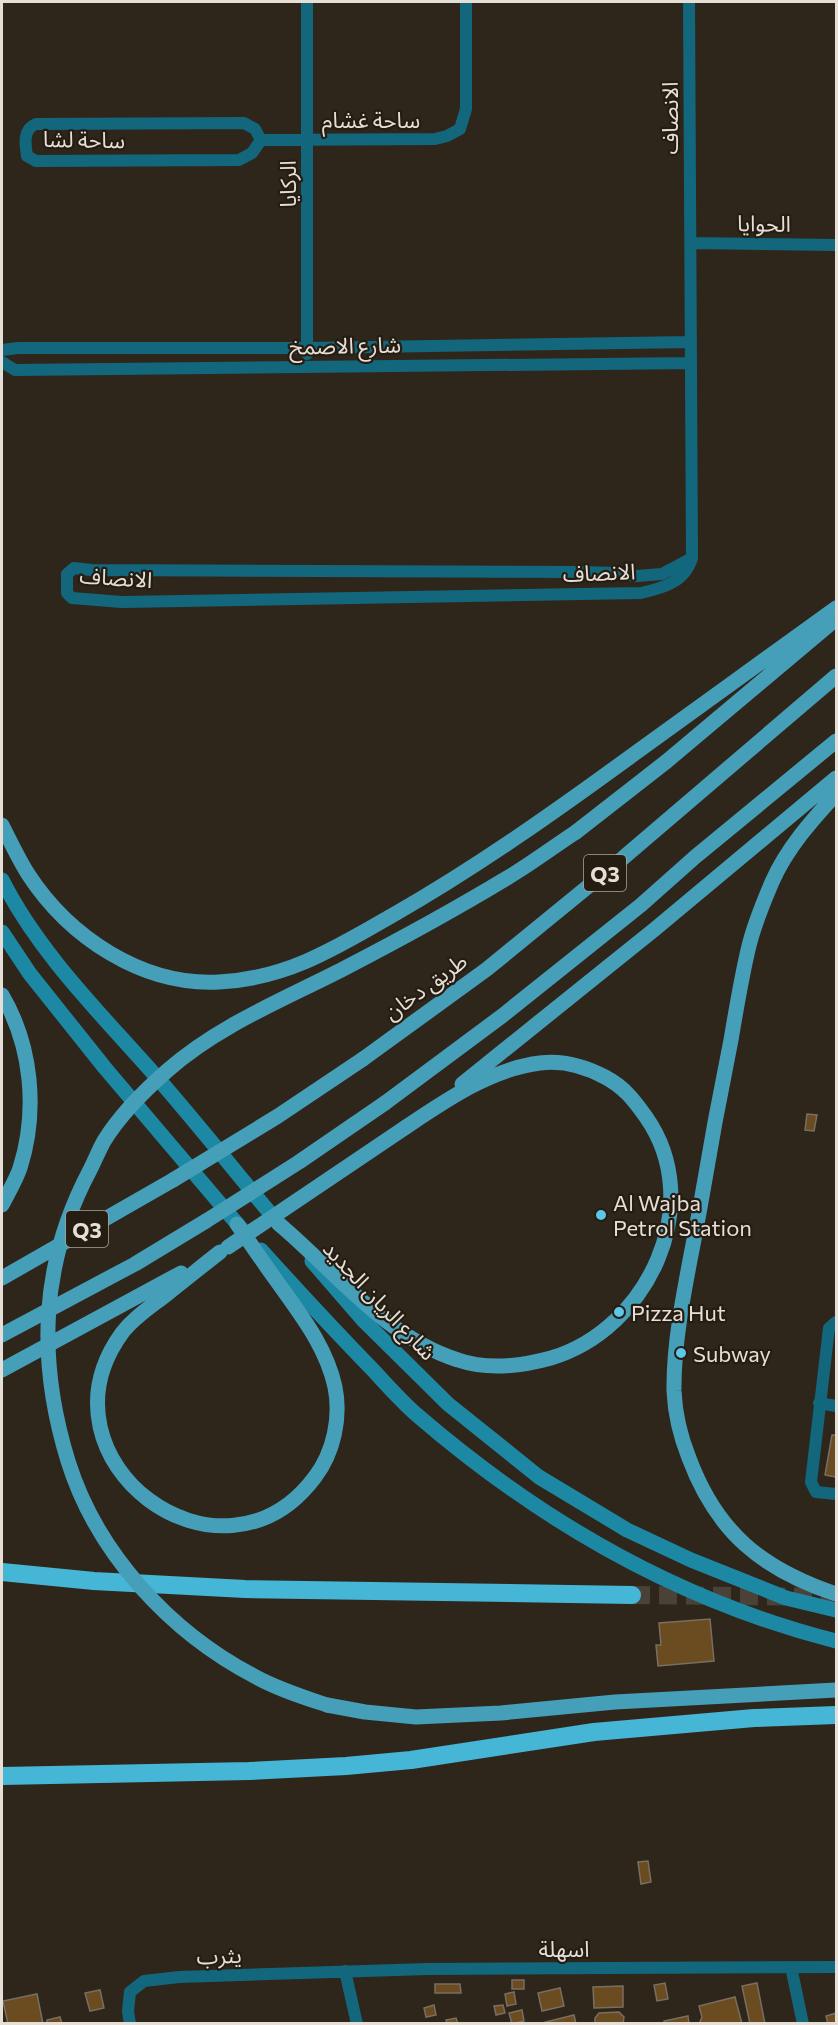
<svg xmlns="http://www.w3.org/2000/svg" width="838" height="2025" viewBox="0 0 838 2025" font-family="Commissioner,'Noto Sans Arabic',sans-serif">
  <rect width="100%" height="100%" fill="#2f261b"/>
  <path fill="#6b4b20" stroke="#786e61" stroke-width="1.5" d="M807,1114L817,1115L814,1131L805,1130Z
    M832,1435H836V1477L825,1475Z
    M710,1619L714,1661L658,1666L656,1645H661L659,1623Z
    M648,1861L651,1882L641,1884L638,1862Z
    M512,1980H524V1989H512Z
    M665,1983L668,1999L657,2001L654,1985Z
    M757,1983L765,2024H750L742,1986Z
    M435,1984H460L461,1993H435Z
    M623,1986V2007L594,2008L593,1987Z
    M560,1988L564,2006L542,2011L538,1993Z
    M100,1990L104,2008L90,2011L85,1993Z
    M514,1992L516,2004L507,2006L505,1994Z
    M37,1994L43,2024H8L3,2001Z
    M735,1997L742,2024H699L702,2017L699,2006Z
    M434,2005L436,2015L426,2017L424,2008Z
    M503,2005L505,2013L496,2015L494,2006Z
    M522,2010L524,2021L512,2024L509,2013Z
    M619,2012L624,2017L623,2024H595V2018L599,2013Z
    M836,2013V2024H828L826,2016Z
    M574,2015L576,2024H538Z
    M688,2016L689,2024H664V2021Z
    M60,2017L62,2024H47V2020Z
    M456,2018L458,2024H447L446,2020Z"/>
  <g fill="none" stroke-linecap="round" stroke-linejoin="round">
    <path stroke="#4a4237" stroke-width="18" stroke-dasharray="18 9" stroke-linecap="butt" d="M632,1595L836,1597"/>
    <path stroke="#12677d" stroke-width="12" d="M689,2L692,558C685,582 663,588 641,593L122,602L72,598L67,593V574L74,568L91,570L580,572L617,573L637,576L662,574L692,558
      M244,123L255,129L261,140L252,153L239,160L36,161L27,156C25,143 23,129 36,124Z
      M261,140L435,139L447,136L460,129L466,109V2
      M691,243L836,245
      M2,350L18,348H307L691,342
      M307,354V2
      M2,362L15,370L691,363
      M836,1322L829,1328L811,1482L816,1492L836,1494
      M819,1403L836,1406
      M791,1967L803,2024
      M345,1971L357,2024
      M130,2024L128,2011L130,1992L144,1981L179,1977L427,1969L836,1967"/>
    <path stroke="#1d88a3" stroke-width="15" d="M2,880C39,953 100,1013 154,1074C197,1123 238,1175 280,1225
      M2,932L30,974L105,1068L245,1233
      M261,1250C298,1291 335,1331 373,1370C387,1385 401,1401 417,1415C540,1521 678,1601 836,1641
      M312,1261L364,1321L448,1404L539,1477L627,1530L691,1560L786,1598L836,1610"/>
    <path stroke="#459fb9" stroke-width="15" d="M836,794C812,820 787,848 772,882C763,903 753,927 748,950C741,980 736,1010 731,1040C720,1094 710,1148 701,1202C691,1260 673,1332 674,1391C675,1413 681,1438 689,1458C717,1533 762,1569 836,1594
      M2,825C10,841 18,858 28,874C69,937 142,986 219,982C286,979 336,948 393,915C477,867 556,811 634,754C701,705 769,657 836,608
      M576,832L667,761L830,624
      M2,995C32,1046 38,1111 20,1168C16,1180 8,1193 2,1205
      M363,1059L487,969L623,858L836,676
      M462,1084L655,929L836,778
      M385,1103L502,1016L641,905L695,857L836,741
      M279,1224C336,1272 385,1337 458,1360C487,1370 522,1366 551,1358C648,1329 707,1204 646,1117C634,1100 624,1087 605,1077C586,1067 562,1060 540,1063C491,1069 446,1100 406,1127
      M220,1252C202,1266 185,1280 167,1294C152,1306 134,1317 122,1333C30,1460 221,1603 315,1477C334,1452 341,1417 335,1387C326,1346 300,1314 276,1280C263,1262 250,1243 237,1224
      M2,1278L173,1180
      M2,1335L135,1264L206,1221
      M2,1370L181,1273
      M327,1705L365,1712L416,1717L501,1713L615,1702L836,1690"/>
    <path stroke="#46b6d6" stroke-width="18" d="M2,1572L94,1581L245,1589L632,1595
      M2,1776L249,1771L346,1766L411,1760L594,1732L754,1718L836,1715"/>
    <path stroke="#459fb9" stroke-width="15" d="M173,1180L278,1116L363,1059
      M206,1221L299,1162L385,1103
      M228,1247L406,1127
      M327,1705C303,1697 278,1689 256,1677C171,1633 97,1554 68,1461C37,1360 40,1264 90,1170C95,1160 99,1150 104,1141C120,1115 145,1090 168,1070C219,1025 285,999 345,968C399,940 454,910 507,878C531,864 553,847 576,832"/>
  </g>
  <g fill="#5cc7e7" stroke="#251c12" stroke-width="2">
    <circle cx="601" cy="1215" r="6"/>
    <circle cx="619" cy="1312" r="6"/>
    <circle cx="681" cy="1353" r="6"/>
  </g>
  <g text-anchor="middle" dominant-baseline="central" stroke-width="4.5" stroke-linejoin="round" paint-order="stroke">
    <g fill="#251c12" stroke="#aca49d" stroke-width="1.5">
      <rect x="584" y="855" width="42" height="36" rx="4.5"/>
      <rect x="66" y="1211" width="42" height="36" rx="4.5"/>
    </g>
    <g font-size="21" font-weight="bold" fill="#e6dfd8">
      <text x="605" y="873">Q3</text>
      <text x="87" y="1229">Q3</text>
    </g>
    <g font-size="22" fill="#e6dfd8" stroke="#251c12">
      <text transform="translate(669 118) rotate(-90)">الانصاف</text>
      <text x="371" y="119">ساحة غشام</text>
      <text transform="translate(84 139) rotate(1)">ساحة لشا</text>
      <text transform="translate(287 184) rotate(-90)">الركايا</text>
      <text transform="translate(764 223) rotate(1)">الحوايا</text>
      <text transform="translate(345 345) rotate(-1)">شارع الاصمخ</text>
      <text transform="translate(599 572) rotate(-2)">الانصاف</text>
      <text transform="translate(116 577) rotate(4)">الانصاف</text>
      <text transform="translate(425 986) rotate(-36)">طريق دخان</text>
      <text transform="translate(380 1300) rotate(47)">شارع الريان الجديد</text>
      <text x="564" y="1948">اسهلة</text>
      <text transform="translate(219 1955) rotate(-2)">يثرب</text>
    </g>
    <g font-size="22" fill="#e6dfd8" stroke="#251c12" text-anchor="start">
      <text x="613" y="1202">Al Wajba<tspan x="613" dy="25">Petrol Station</tspan></text>
      <text x="631" y="1312">Pizza Hut</text>
      <text x="693" y="1353">Subway</text>
    </g>
  </g>
  <rect width="838" height="2025" fill="none" stroke="#e6dfd8" stroke-width="6"/>
</svg>
